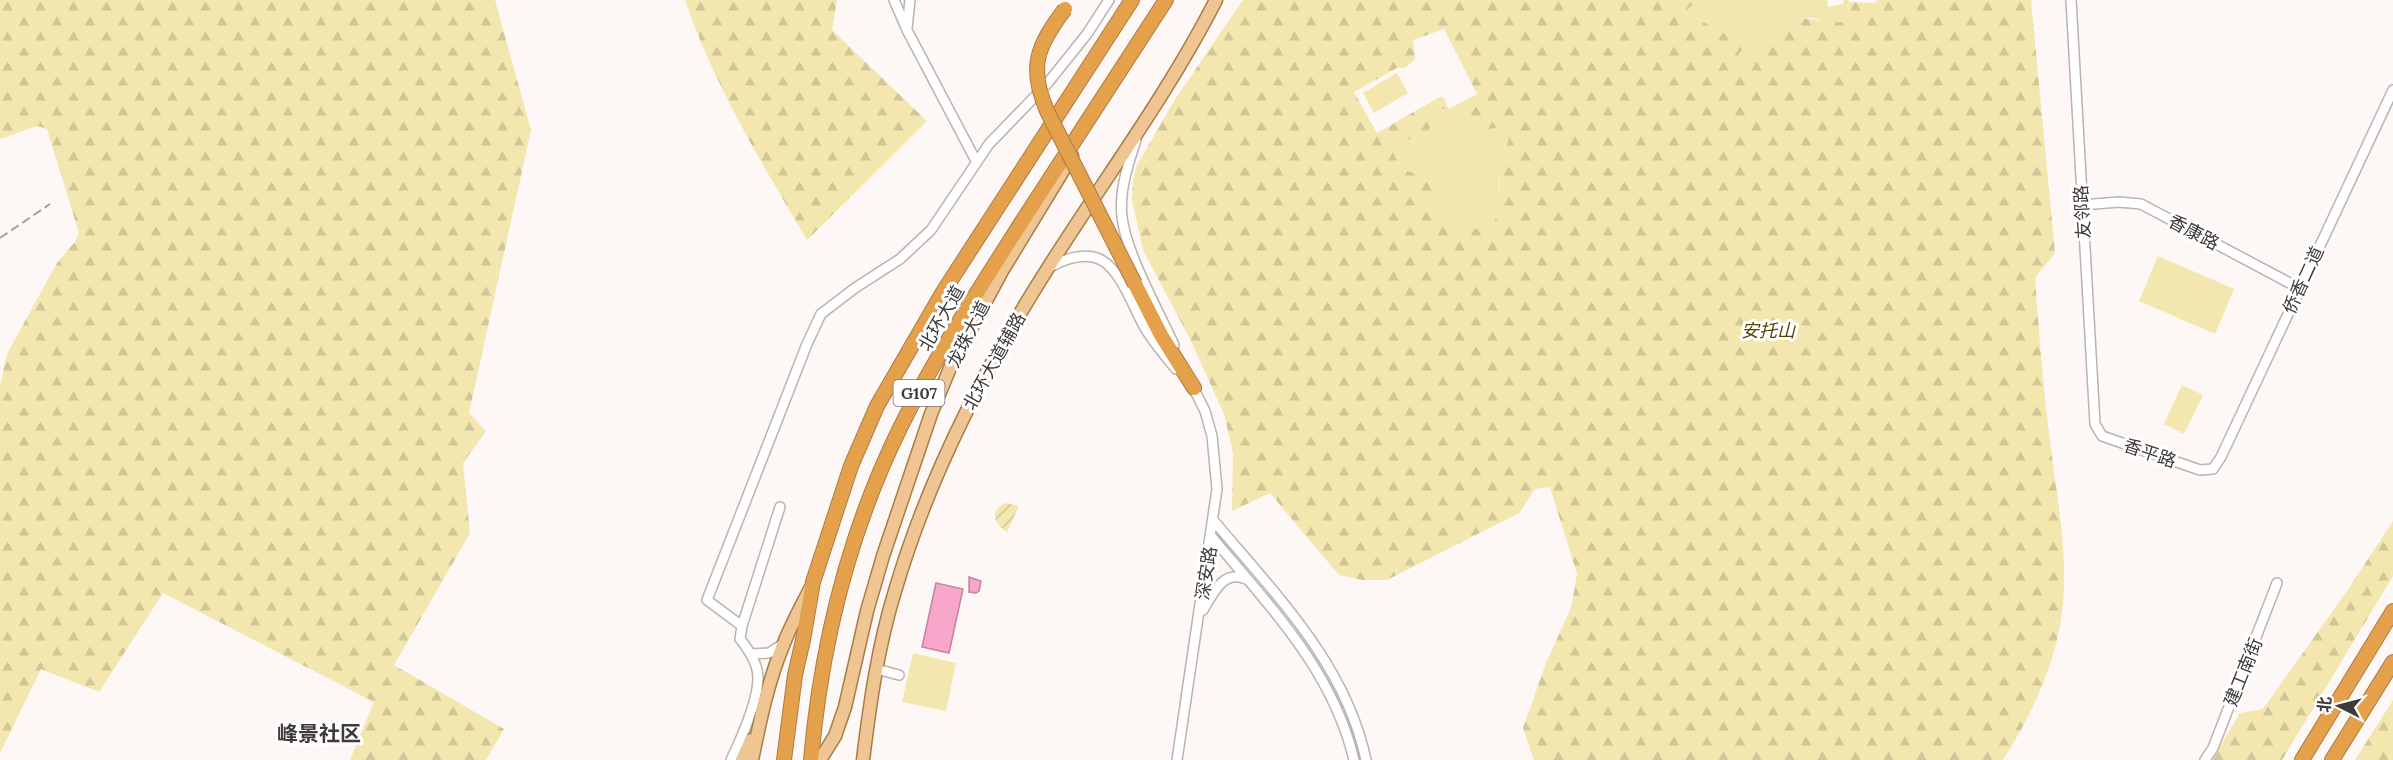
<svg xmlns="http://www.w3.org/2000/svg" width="2393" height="760" viewBox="0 0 2393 760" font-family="Lora,'Noto Sans SC',serif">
  <defs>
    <pattern id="forest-firs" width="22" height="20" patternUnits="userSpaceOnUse" patternTransform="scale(1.5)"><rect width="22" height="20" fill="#f3e6ae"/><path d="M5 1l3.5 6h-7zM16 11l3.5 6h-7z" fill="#d1c696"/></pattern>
    <pattern id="garden-furrows" width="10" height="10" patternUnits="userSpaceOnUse" patternTransform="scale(1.5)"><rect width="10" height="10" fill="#f3e6ae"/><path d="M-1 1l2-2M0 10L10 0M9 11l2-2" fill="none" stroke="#d1c696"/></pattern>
  </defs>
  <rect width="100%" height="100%" fill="#fdf7f5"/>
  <path fill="#f3e6ae" d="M1697,0H1827L1828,7L1843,4L1844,0H1849L1847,8C1858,14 1863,23 1873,30L1875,40L1856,33L1843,23H1826L1815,18H1796C1781,38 1763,58 1738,62L1739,54L1746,45L1698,19L1683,14Z
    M1397,73L1408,93L1374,113L1363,93Z
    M1460,103L1473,123L1495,128L1510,138C1505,152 1501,165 1499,180C1498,190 1501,208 1496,217C1486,237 1456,228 1440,221L1431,186L1422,176L1402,169L1392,149L1413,138L1426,135L1439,109H1449Z
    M2158,256L2234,289L2215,334L2139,301Z
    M2182,385L2203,395L2184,434L2164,424Z
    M913,653L956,663L946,711L902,702Z"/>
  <path fill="url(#forest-firs)" fill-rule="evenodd" d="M0,0H495L531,130L469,413L486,431L463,463L470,533L394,665L504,729L486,760H350L374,702L163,593L99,692L41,669L0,753V386L7,354L57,263L75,242L79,233L47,129L37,126L0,139Z
    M685,0H837L832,30L927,121L807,240C761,162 714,85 685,0Z
    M1243,0H1697L1683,14L1698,19L1746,45L1739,54V62C1763,58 1781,37 1796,18C1813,18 1827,23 1844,22L1856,33L1875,40L1873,30C1863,23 1858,14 1847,8L1849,2L1876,3L1877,0H2031L2055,253L2035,278C2039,333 2043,387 2050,441C2057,498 2069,556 2062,613C2055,666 2031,716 2003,760H1534L1523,728L1546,663L1571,608L1577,574L1550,487L1535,489L1519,513L1387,580H1363L1339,575L1270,493L1232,511L1233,453L1224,414L1190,339L1143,250L1132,200L1133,179L1137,165L1174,101ZM1444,29L1477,94L1460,103L1473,123L1481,130L1495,128L1509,138C1507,147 1503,156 1501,166C1499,178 1500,208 1496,217C1486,237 1456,228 1440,221L1431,186L1422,176L1402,169L1392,150L1412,138L1426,135L1439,109H1449L1443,97H1440L1377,133L1354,92L1397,68H1405L1415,59L1413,40Z
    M2393,521V576L2282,760H2212L2240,713L2263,709L2349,588Z
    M2393,700V760H2355Z"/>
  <path fill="url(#garden-furrows)" d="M1005,503L1019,506L1007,532C994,524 989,511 1005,503Z"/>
  <path fill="#f8a7cb" stroke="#c0869f" stroke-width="1.5" d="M969,577L981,581L979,591L976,593L969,592Z
    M936,583L963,589L949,653L922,647Z"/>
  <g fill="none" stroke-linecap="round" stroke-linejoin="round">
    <defs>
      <path id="minor" d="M894,0L907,30L976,161
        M2071,0L2095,424L2102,436L2200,470L2213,469L2221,457L2393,90
        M907,28L910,0
        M1136,140C1128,164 1119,191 1122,217C1126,253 1158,310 1174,345
        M2082,205L2119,202L2141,204L2299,288
        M1050,267C1065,259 1086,251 1103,261C1122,273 1134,309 1145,328C1154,343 1165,356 1176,369
        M1214,521C1275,594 1346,664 1366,760
        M1212,537C1269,606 1333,670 1354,760
        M1203,610C1213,594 1223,569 1246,579
        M742,626L707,600L807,344L821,314L855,288L900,259L931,230L989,144L1047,84L1087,34L1109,0
        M751,654L769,653L783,644
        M876,669L899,675
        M731,760C741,739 758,700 758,678C758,663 749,650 740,639L742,626L780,507
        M1177,760L1217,489L1212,436L1205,411L1192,385
        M2205,760L2213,748L2277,583"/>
      <path id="major" d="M742,760L751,740
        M752,760C760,721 768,681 784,643C791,625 801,607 810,589
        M820,760L835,736L845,707L867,611L883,556L931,414L950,368L1002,271L1072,156
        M863,760C870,703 878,646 895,591C926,485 976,385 1033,292C1093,194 1164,102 1216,0"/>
      <path id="highway" d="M1135,284L1161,335L1194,388
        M784,760L795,675L803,640L813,582L851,466L877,406L943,292L1132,0
        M811,760C821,645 849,532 900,428C936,355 981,286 1025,217C1072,144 1119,72 1166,0
        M2302,760L2393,611
        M2332,760L2393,662"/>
    </defs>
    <use href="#minor" stroke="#b9b3b1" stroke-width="12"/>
    <use href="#major" stroke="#aa7c45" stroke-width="15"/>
    <use href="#highway" stroke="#aa7c45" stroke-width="16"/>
    <use href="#minor" stroke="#fff" stroke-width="9"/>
    <use href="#major" stroke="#efc693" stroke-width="12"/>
    <use href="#highway" stroke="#e4a04b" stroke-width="14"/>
    <path stroke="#a4a09e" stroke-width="2" stroke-dasharray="9 4.5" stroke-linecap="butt" d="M0,238L50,204"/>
    <defs>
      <path id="highway-bridge" d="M1065,9C1037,46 1028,67 1047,111L1135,284"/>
    </defs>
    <use href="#highway-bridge" stroke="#aa7c45" stroke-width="16" stroke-linecap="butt"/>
    <use href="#highway-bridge" stroke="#e4a04b" stroke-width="14"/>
  </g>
  <g text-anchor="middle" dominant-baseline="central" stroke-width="6" stroke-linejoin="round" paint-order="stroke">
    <rect fill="#fff" stroke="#777574" stroke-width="1.5" x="893.5" y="380" width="51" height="26" rx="4.5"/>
    <g font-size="16" font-weight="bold" fill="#3d3a39">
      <text x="919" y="393">G107</text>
    </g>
    <g font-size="18" fill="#3d3a39" stroke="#fff">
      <text transform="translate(2082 212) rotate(-93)">友邻路</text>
      <text transform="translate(2194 232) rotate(28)">香康路</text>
      <text transform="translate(2303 280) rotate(-65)">侨香二道</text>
      <text transform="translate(941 318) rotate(-60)">北环大道</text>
      <text transform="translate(968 334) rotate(-63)">龙珠大道</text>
      <text transform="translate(994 361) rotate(-61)">北环大道辅路</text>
      <text transform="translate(2150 453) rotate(19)">香平路</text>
      <text transform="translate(1206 573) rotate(-81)">深安路</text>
      <text transform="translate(2243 672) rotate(-68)">建工南街</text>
    </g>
    <g font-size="18" font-style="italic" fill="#534501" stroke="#fff">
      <text x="1768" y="330">安托山</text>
    </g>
    <g font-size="21" font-weight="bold" fill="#3d3a39" stroke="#fff">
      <text x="319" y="733">峰景社区</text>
    </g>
  </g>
  <g transform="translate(2339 706) rotate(276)" stroke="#ffffff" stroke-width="4.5" paint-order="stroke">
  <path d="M0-4.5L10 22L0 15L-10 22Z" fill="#3d3a39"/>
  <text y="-9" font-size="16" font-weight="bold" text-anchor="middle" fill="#3d3a39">北</text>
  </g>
</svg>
